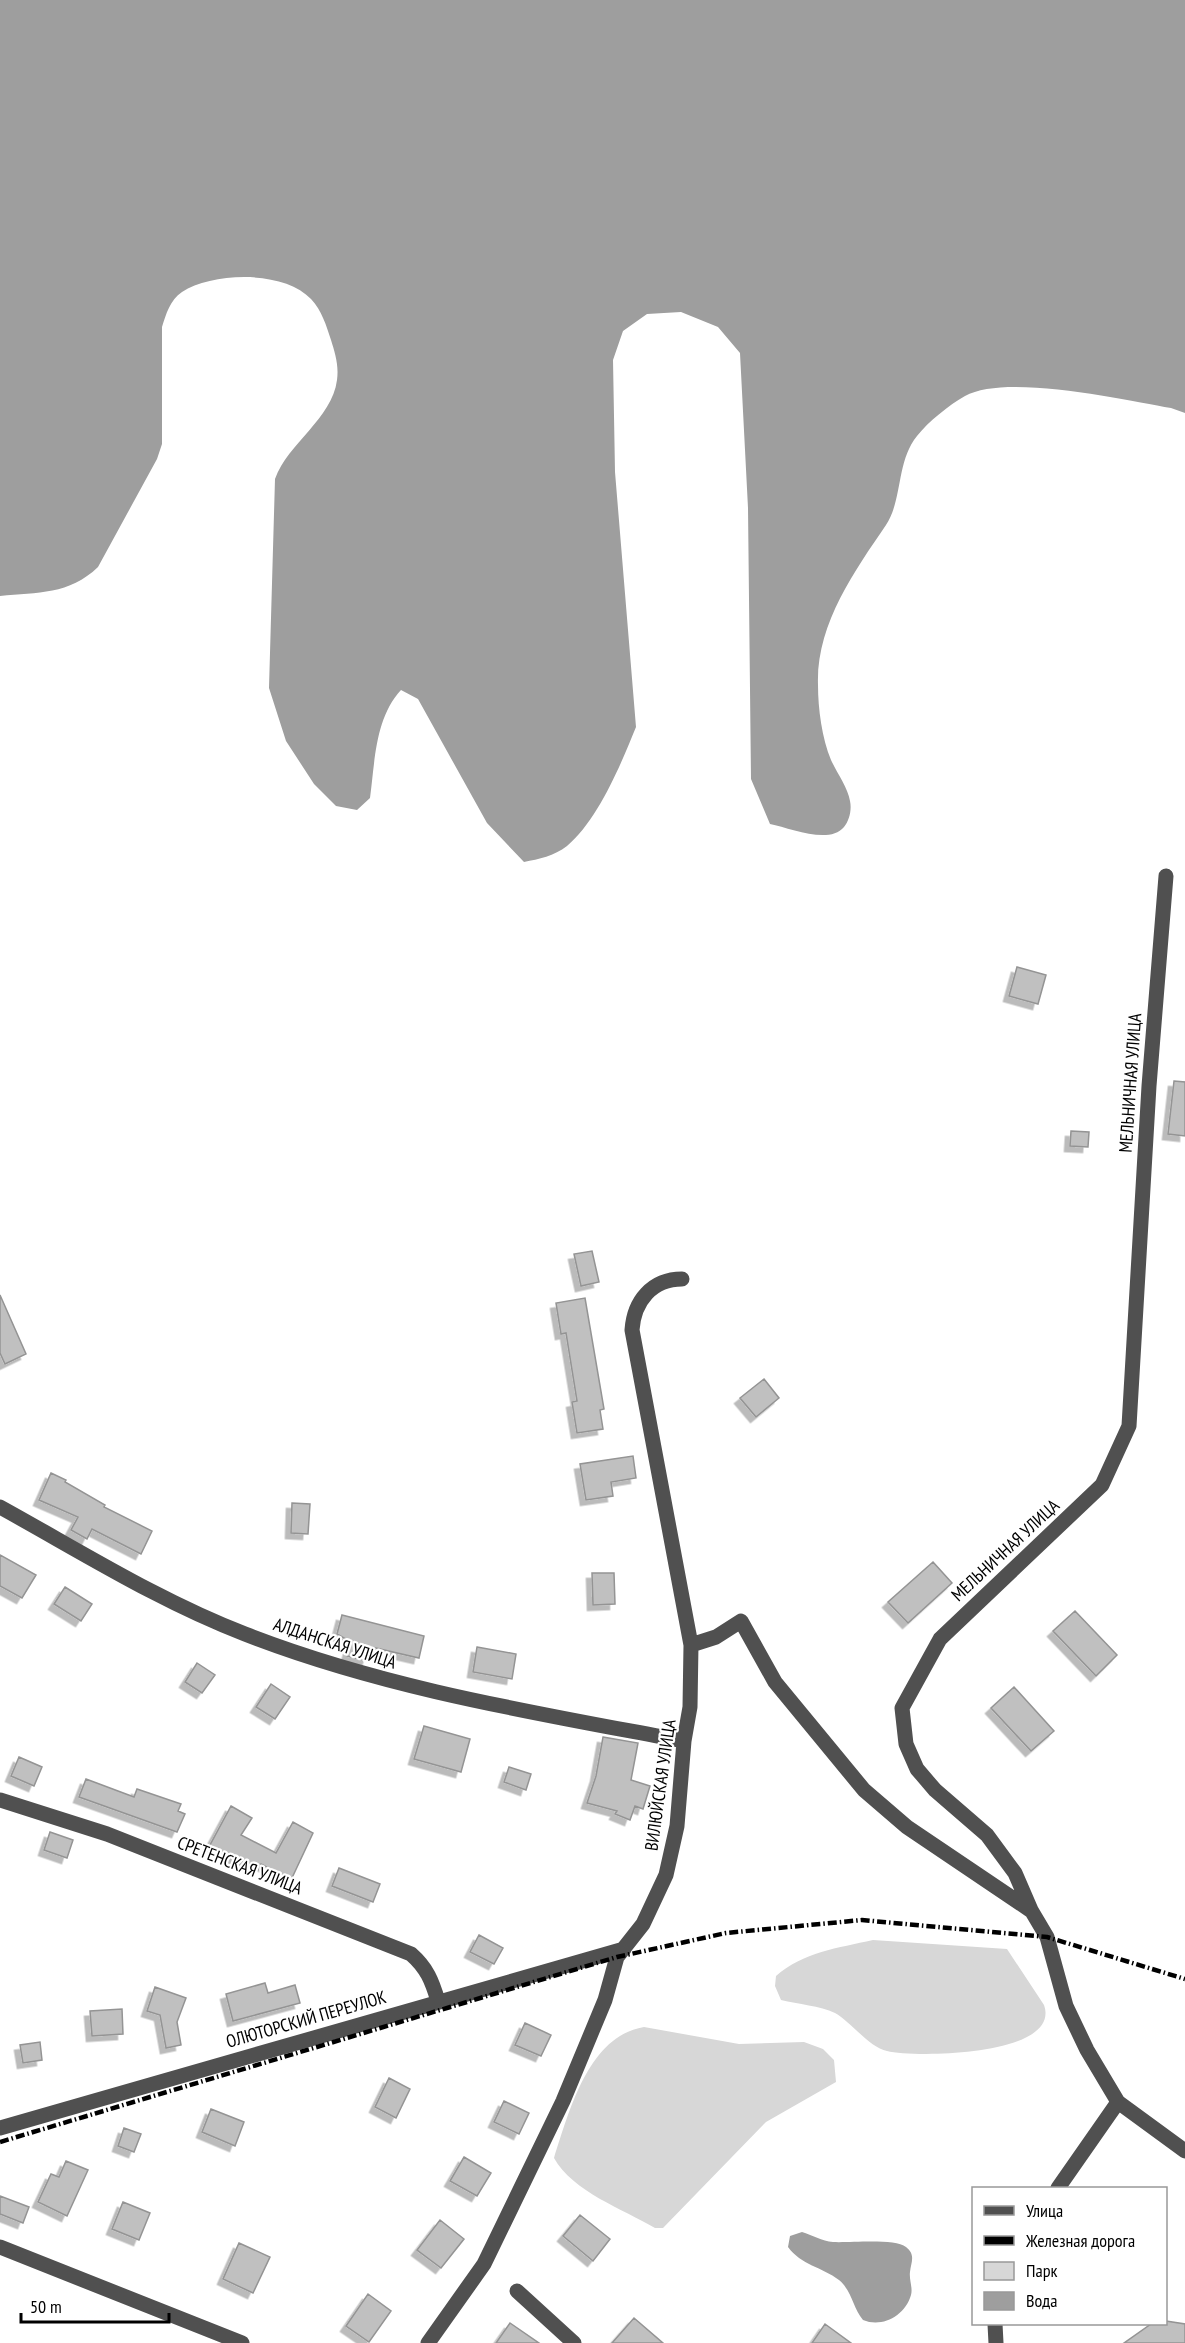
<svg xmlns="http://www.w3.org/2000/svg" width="1185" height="2343" viewBox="0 0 1185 2343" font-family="'PT Sans Narrow',sans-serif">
  <defs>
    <filter id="shadow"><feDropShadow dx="-5.5" dy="5.5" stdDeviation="0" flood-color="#0004"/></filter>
  </defs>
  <rect width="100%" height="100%" fill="#fff"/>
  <path fill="#d7d7d7" d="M873,1940L1007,1949L1044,2005C1062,2056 916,2058 887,2051C870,2048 851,2022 835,2013C820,2006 798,2004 781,2000L775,1986L776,1976C803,1952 838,1948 873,1940Z
    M644,2027L739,2044L804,2042L823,2049L834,2060L836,2082L766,2122L663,2228H655C623,2209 573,2192 554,2158C569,2112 588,2036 644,2027Z"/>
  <path fill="#9e9e9e" d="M0,0H1185V413L1171,408C1126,400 1005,373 965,396C949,405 928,422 917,436C896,462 903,499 886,525C854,572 816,625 818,685C818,709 822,738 831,760C837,773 848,788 850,801C852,810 849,821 844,827C829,845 790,828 770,824L751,779L748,508L740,353L718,327L681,312L647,314L623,331L613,360L615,472L636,727C621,764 598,820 567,846C554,856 539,859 524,862L487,823L418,699L401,690C375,718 375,761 370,798L357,810L336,806L314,784L286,741L269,688L275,479C288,443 332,419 337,380C339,365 335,353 331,340C326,325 322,311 311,299C284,270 213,272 182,292C170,300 166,314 162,327V444L157,459L98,567C69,595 38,592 0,596Z
    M802,2232C812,2235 822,2241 833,2242C850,2243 895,2238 906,2247C916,2255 911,2262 910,2272C909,2280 913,2288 911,2295C905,2316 882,2328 863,2320C853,2308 852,2291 839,2280C822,2267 801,2265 788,2247L790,2236Z"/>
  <path fill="#c0c0c0" stroke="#949494" stroke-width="1.5" filter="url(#shadow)" d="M1017,967L1046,975L1038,1004L1009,996Z
    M1174,1081L1185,1082V1136L1168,1134Z
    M1071,1131L1089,1132L1088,1147L1070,1146Z
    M592,1251L599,1282L581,1286L574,1254Z
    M0,1295L26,1354L5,1364L0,1353Z
    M585,1298L604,1409L600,1410L603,1429L577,1433L572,1402L577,1401L566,1333L561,1334L556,1303Z
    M764,1379L779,1398L756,1417L740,1398Z
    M633,1456L636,1478L611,1482L613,1496L586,1500L580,1464Z
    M51,1473L66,1480L65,1482L105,1505L104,1507L152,1531L141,1554L92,1529L87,1539L71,1530L78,1517L39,1500Z
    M292,1503L310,1504L308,1534L291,1533Z
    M0,1555L36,1575L22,1598L0,1586Z
    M933,1562L952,1583L908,1623L888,1602Z
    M592,1573H614L615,1604L593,1605Z
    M65,1587L92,1604L81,1621L54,1604Z
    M1075,1611L1117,1655L1096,1676L1053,1631Z
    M342,1615L424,1636L419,1658L371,1647L367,1661L347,1656L351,1642L337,1634Z
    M477,1647L516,1654L512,1679L473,1672Z
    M197,1663L215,1675L202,1693L185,1682Z
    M271,1684L290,1697L275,1719L256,1707Z
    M1014,1687L1054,1731L1031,1751L991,1708Z
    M424,1726L470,1739L461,1772L414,1759Z
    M603,1737L638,1743L631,1780L650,1786L643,1809L635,1806L630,1820L615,1814L617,1811L587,1803L596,1776Z
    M19,1757L42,1767L34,1786L11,1776Z
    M509,1767L531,1774L526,1790L504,1782Z
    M86,1779L134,1797L137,1789L181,1804L178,1811L185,1814L177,1832L79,1797Z
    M231,1806L252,1818L241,1835L276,1853L293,1822L313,1833L291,1880L261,1864L258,1870L210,1845Z
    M50,1832L73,1840L67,1858L44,1850Z
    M339,1868L380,1884L373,1902L332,1886Z
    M479,1935L503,1948L494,1964L470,1952Z
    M265,1983L268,1993L295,1985L300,2003L233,2021L226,1994Z
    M155,1987L186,1998L177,2022L181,2045L166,2048L160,2015L147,2011Z
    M122,2009L123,2034L92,2036L90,2011Z
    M525,2023L551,2035L541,2056L515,2045Z
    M40,2042L42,2060L23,2063L20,2045Z
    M389,2078L410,2089L396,2118L375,2107Z
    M504,2101L529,2113L519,2134L494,2122Z
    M211,2109L244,2122L235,2146L202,2132Z
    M124,2128L141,2134L134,2152L118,2146Z
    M464,2157L491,2173L477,2196L450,2181Z
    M66,2161L88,2170L67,2216L38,2202L51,2174L59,2177Z
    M0,2196L29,2207L23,2223L0,2214Z
    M123,2202L150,2213L139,2240L112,2229Z
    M580,2215L610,2239L593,2261L563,2236Z
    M440,2220L464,2239L441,2268L417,2250Z
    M239,2243L270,2257L253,2293L223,2279Z
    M368,2294L391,2311L369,2342L346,2326Z
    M634,2318L663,2343H612Z
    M1166,2321L1185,2324V2343H1124L1151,2324H1166Z
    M510,2323L539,2343H496Z
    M825,2324L851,2343H812Z"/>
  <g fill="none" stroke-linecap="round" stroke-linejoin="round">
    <path stroke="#505050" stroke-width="15" d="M1166,876L1149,1086L1129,1426L1102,1485L940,1639L902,1708L906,1744L917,1769L935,1790L987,1835L1015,1873L1031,1910L1047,1937L1066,2006L1087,2050L1118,2102L1185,2151
      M0,1507C80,1551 159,1601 245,1634C386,1689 536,1713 684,1741
      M691,1645L716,1637L741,1621L775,1682L864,1790L907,1827L1030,1910
      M0,1800L107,1834L411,1954C427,1968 432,1981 438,2001
      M0,2128L624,1949
      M1058,2188L1118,2102
      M0,2247L242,2343
      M517,2291L574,2343
      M995,2324L996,2343
      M428,2343L484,2264L563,2101L605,2000L617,1957L643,1924L666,1875L677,1826L684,1741L690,1707L691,1645L632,1330C634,1301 652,1279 682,1279"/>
    <path stroke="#000" stroke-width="4.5" stroke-dasharray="9 3 1.5 3" stroke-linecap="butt" d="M0,2142L617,1957L726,1933L862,1920L1047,1937L1185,1979"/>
  </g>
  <g text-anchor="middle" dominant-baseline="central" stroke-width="4.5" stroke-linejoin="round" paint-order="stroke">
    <g font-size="18" fill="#000" stroke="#fff">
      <text transform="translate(1130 1083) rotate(-86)">МЕЛЬНИЧНАЯ УЛИЦА</text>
      <text transform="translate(1005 1550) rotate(-43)">МЕЛЬНИЧНАЯ УЛИЦА</text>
      <text transform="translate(335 1643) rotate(18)">АЛДАНСКАЯ УЛИЦА</text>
      <text transform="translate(660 1785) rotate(-82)">ВИЛЮЙСКАЯ УЛИЦА</text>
      <text transform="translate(240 1865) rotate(21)">СРЕТЕНСКАЯ УЛИЦА</text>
      <text transform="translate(306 2019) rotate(-16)">ОЛЮТОРСКИЙ ПЕРЕУЛОК</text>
    </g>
  </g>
  <rect x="972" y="2187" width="195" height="138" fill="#ffffff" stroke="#999999" stroke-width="1.5"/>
  <rect x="984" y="2206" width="30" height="9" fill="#505050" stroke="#999999" stroke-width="1.5"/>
  <text x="1026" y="2217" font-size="18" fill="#000000">Улица</text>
  <rect x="984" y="2236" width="30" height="9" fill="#000000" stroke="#999999" stroke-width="1.5"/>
  <text x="1026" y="2247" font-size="18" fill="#000000">Железная дорога</text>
  <rect x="984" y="2262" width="30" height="18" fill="#d7d7d7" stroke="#999999" stroke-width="1.5"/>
  <text x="1026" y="2277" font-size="18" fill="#000000">Парк</text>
  <rect x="984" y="2292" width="30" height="18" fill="#9e9e9e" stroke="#999999" stroke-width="1.5"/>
  <text x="1026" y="2307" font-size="18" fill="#000000">Вода</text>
  <path d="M21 2313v9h148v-9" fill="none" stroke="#000000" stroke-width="3"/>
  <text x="30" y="2313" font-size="18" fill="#000000" stroke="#ffffff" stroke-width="4.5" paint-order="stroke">50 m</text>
</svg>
